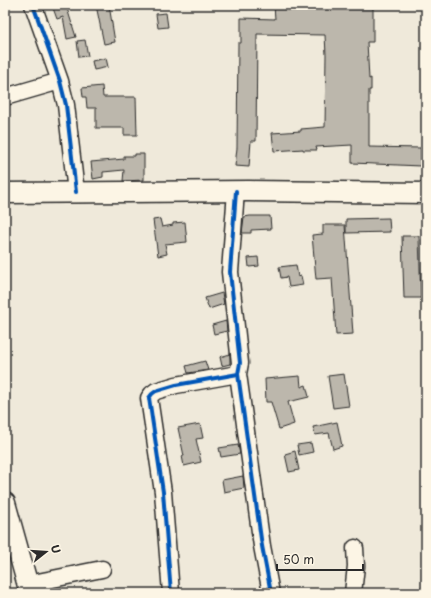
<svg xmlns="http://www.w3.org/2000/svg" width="431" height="598" viewBox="0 0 431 598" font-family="'Playpen Sans',sans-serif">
  <rect width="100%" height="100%" fill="#efe9da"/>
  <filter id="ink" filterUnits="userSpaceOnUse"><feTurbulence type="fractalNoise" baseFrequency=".025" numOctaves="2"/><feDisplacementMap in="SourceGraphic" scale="8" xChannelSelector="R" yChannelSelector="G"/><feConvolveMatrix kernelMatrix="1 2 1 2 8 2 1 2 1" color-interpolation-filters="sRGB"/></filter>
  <g filter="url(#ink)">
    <path fill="#bcb7ac" stroke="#2b2b2b" d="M62,5H66L76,37L67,39L63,17L57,19L53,8Z
      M96,5H109L115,42L104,44Z
      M274,5H373V42H367L369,79L371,78V90H369V147L421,148V166L352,163V145L316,147L317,150H303V149L274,151L272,133L301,131V129L325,127L326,55L325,35L257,34L256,141H251L249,167L235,166L237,148L238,43H241V18L275,19Z
      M166,13L168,27L158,28L156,14Z
      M85,40L88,56L79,57L77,41Z
      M106,58L108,67L94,70L92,61Z
      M102,86L103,97H136L137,135H124V128H96V108H87L86,97H83L82,88Z
      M135,154H144V180L123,181L124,170L103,172V177L93,179L91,162L124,159V156H135Z
      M250,216H270L271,229L251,230V233H242L244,217Z
      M389,218L390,232L346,233V219Z
      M160,219L162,227L173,225V223L185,222L187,242L165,244L167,254L158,256L153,220Z
      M323,225H345L353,334L336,335L332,278L316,279L312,235L323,234Z
      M402,236H419L421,298H404Z
      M258,257L259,266L249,267L248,258Z
      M296,265L298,277L301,276L303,285L289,287L287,277L281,278L279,267Z
      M222,293L224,304L209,309L205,298Z
      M226,321L227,331L214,334L212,325Z
      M230,354V364L222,366L220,357Z
      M205,361L208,370L188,373L186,366Z
      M344,374L349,406L333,408L328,376Z
      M300,376L301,387L306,385L309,397L288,402L294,424L279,429L271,402H266L265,379Z
      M337,422L342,446L333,449L329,433L315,435L313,427Z
      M200,424L203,438L196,439L201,462L184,466L182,456H184L178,428Z
      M311,443L313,452L299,455L297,445Z
      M238,445L240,454L221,457L219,448Z
      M295,451L299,470L289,472L285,454Z
      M243,476L244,488L224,492L222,480Z"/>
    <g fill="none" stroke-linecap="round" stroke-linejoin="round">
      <defs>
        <path id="minor" d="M33,5L60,81L66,105L76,192
          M5,97L60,81
          M238,374L262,546L271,593
          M28,584L102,569
          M171,593L163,492L149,398L152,394L156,391L176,385L238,374L240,363L230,272L236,191
          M353,593L356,566L355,548"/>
        <path id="major" d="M5,193L249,191L426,193
          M5,503L30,593"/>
      </defs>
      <use href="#minor" stroke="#2b2b2b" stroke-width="19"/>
      <use href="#major" stroke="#2b2b2b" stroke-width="23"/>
      <use href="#minor" stroke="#fcf5e5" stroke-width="16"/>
      <use href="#major" stroke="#fcf5e5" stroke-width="20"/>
      <defs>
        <path id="cycleway" d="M33,5L60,81L66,105L76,192
          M238,374L262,546L271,593
          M171,593L163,492L149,398L152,394L156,391L176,385L238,374L240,363L230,272L236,191"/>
      </defs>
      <use href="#cycleway" stroke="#fcf5e5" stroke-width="6"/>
      <use href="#cycleway" stroke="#0057b8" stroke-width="4"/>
    </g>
  </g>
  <rect width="431" height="598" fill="none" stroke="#fcf5e5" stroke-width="20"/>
  <rect x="10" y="10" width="411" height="578" fill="none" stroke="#2b2b2b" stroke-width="1.5" filter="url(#ink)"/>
  <g transform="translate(46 552) rotate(73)" stroke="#fcf5e5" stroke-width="3" paint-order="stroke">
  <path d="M0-3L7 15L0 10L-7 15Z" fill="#2b2b2b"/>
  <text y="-6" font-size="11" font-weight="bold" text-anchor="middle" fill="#2b2b2b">U</text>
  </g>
  <path d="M277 564v6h86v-6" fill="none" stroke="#2b2b2b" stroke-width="2"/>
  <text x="283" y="564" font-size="12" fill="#2b2b2b" stroke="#fcf5e5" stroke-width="3" paint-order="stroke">50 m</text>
</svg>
